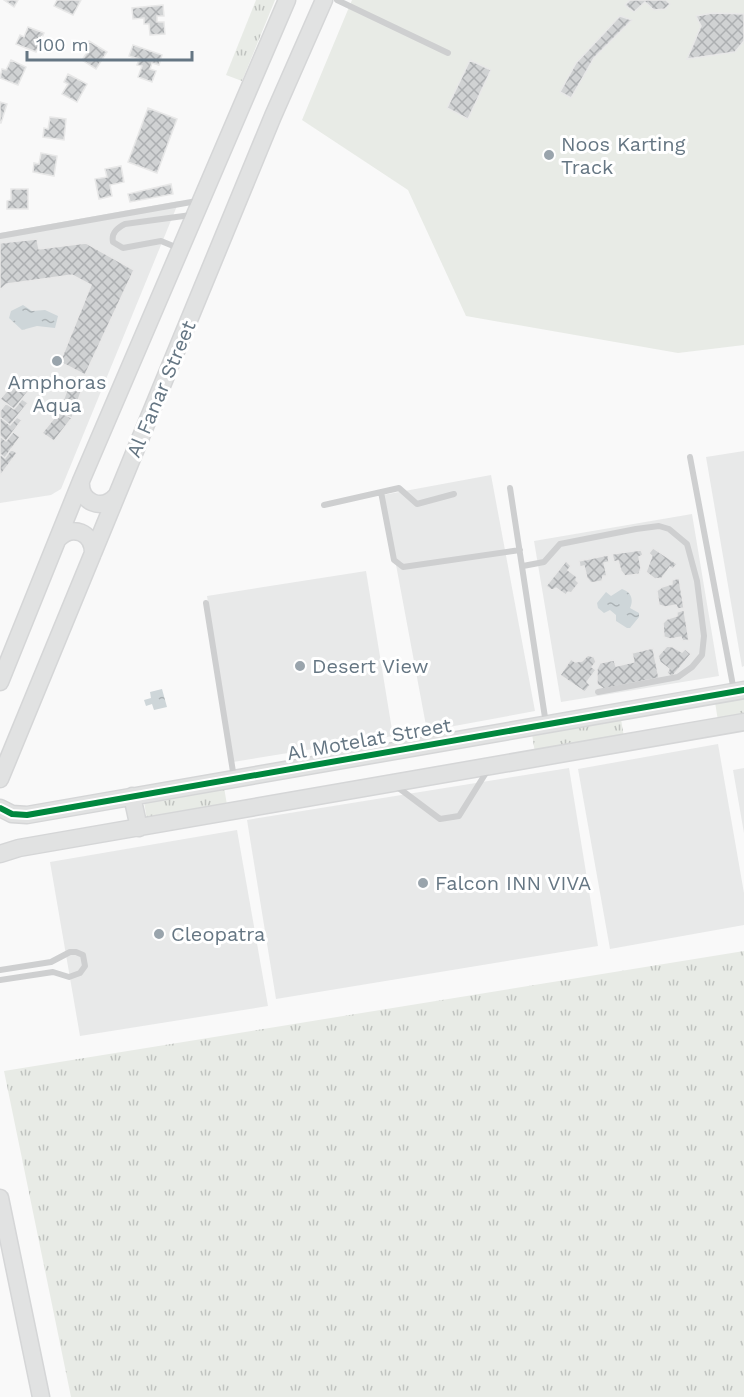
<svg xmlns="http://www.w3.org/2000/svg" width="744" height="1397" viewBox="0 0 744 1397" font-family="'Work Sans',sans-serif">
  <defs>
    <pattern id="grass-tufts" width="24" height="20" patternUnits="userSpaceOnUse" patternTransform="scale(1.5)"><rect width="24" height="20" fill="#e8ebe6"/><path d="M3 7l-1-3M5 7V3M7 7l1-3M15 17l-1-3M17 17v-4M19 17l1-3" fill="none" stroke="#c0c3c0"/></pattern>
    <pattern id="water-ripples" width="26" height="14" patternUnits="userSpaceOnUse" patternTransform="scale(1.5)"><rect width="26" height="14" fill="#ced6d9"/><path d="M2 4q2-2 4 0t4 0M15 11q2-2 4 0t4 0" fill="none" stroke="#abb2b5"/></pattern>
    <pattern id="building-cross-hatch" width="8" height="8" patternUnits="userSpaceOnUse" patternTransform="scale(1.5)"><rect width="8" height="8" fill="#d0d2d3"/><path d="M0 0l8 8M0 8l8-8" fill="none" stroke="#acafb1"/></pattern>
  </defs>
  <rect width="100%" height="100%" fill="#f9f9f9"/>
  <path fill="#e8e9e9" d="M179,201L61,489L51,495L0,503V233Z
    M744,451V666L742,667L706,457Z
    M491,475L535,711L427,731L383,495Z
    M692,514L719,676L561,702L534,541Z
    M366,571L393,736L233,762L207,596Z
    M718,744L744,893V925L610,949L578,769Z
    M569,768L598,946L276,999L247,820Z
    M744,768V833L733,770Z
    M237,830L268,1006L80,1036L50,862Z"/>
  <path fill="url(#grass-tufts)" d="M256,0H275L242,81L226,75Z
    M744,697V717L718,721L715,702Z
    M621,719L624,737L535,753L532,734Z
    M224,787L227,805L147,820L144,802Z
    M744,951V1397H71L4,1071Z"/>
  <path fill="#e8ebe6" d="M352,0H744V345L678,353L466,316L408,190L302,120Z"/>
  <path fill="url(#water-ripples)" d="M23,305L32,311L45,310L58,316L55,328L37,326L22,330L9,318L11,311Z
    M622,589C631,592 634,599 630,608L639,613V617L630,628H627L616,621V615L610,610L604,613L598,608L597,603L606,592L611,596Z
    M162,689L167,707L154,710L152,704L146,706L144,700L151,698L150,692Z"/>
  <path fill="url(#building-cross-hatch)" stroke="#e8e8e8" stroke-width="1.5" d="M4,0H18L14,7Z
    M57,0H81L73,15L54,6Z
    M630,0H666L670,4L665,9L654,10L645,2L634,12L625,5Z
    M163,5L164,16H157V22H164L165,34L150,35L149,24H144V18L133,19L132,8Z
    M713,13L744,14V41L735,52L687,59L701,26L696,16Z
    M620,16L632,20L594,58L571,98L560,92L576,63Z
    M28,27L44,33L36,52L16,44L20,35L24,37Z
    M89,41L107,52L96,69L82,60L88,51L84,48Z
    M133,45L162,55L159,65L152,63L150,69L156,71L152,82L138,77L142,66L137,65L139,59L129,56Z
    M11,60L26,67L18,85L0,78L2,69L6,70Z
    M470,60L491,70L468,119L447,108Z
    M68,74L87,84L77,102L62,94L68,84L64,82Z
    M0,102L7,104L1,123H0Z
    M148,108L177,119L157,173L128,162Z
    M50,117L66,119L64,140L43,137L44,128L48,129Z
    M41,153L57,156L54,176L33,172L34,163L39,164Z
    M121,166L124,182L110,185L112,196L99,199L95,179L107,177L105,169Z
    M171,184L173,194L130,202L128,194Z
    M11,189H28V209H7V201L11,200Z
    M37,239L39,249L86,243L134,270L85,375L60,362L91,285L72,275L7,284L0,290V243Z
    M15,381L24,388L26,385L31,388L14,409L0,399Z
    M68,387L81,392L72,418L59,412Z
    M22,399L28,403L10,425L0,417V411L6,403L14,409Z
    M59,412L72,418L54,441L42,433Z
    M17,417L22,420L6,441L0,436V419L1,418L10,425Z
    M13,432L20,437L5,458L0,454V436L6,441Z
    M11,449L17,453L0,476V454L5,458Z
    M653,548L677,564L673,569L670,567L662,578L655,579L646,572L652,556L649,553Z
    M641,550L643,555L639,557L641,568L639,574L625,576L621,571L618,561L614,562L612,554Z
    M608,555L609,562L604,563L607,576H603L602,581L591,583L587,578L584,566L580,567L579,561Z
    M566,561L571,566L568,570L577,577L576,580L579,583L571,593L568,592L566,595L556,588L552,590L546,586Z
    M679,578L684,608L678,609L676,605L665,607L659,605L657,591L662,587L672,584V580Z
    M684,610L689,640L683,641L681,637L670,639L664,637L663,623L667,619L677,616V612Z
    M667,646L673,647L682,652L685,649L691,654L672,677L667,673L669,669L660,662L658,656Z
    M653,648L659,678L604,689L597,684V669L600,663L614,660L616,666L634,662L632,653Z
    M588,655L594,657L596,662L592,667L596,670L587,682L590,685L585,692L560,675L571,659L575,662L582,661Z"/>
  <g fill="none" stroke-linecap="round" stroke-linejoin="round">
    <defs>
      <path id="secondary" d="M81,481C79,502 102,512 116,496
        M58,539C72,524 93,532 93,553
        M0,682L81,481L287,0
        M0,779L273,116L324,0
        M132,796L139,828
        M0,808L12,814L27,815L744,690
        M0,854L19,848L744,722
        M0,1198L41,1397"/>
    </defs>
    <use href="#secondary" stroke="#d5d6d7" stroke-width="19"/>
    <path stroke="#cecfd0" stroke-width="6" d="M337,0L448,53
      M0,236L197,201
      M178,248L161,241L123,248L113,242C111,233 117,228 125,224L191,215
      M690,457L734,691
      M510,488L546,724
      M381,492L394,560L403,567L520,550
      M324,505L399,488L417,504L454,494
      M523,566L544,562L560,544L636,529L659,526L669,529L687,544L697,581L704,636L702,655L692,667L678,677L598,692
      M206,603L234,778
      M396,786L440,819L459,816L489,768
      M0,970L51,962L70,952H76L83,955L85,966L80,973L69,977L53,972L0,980"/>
    <use href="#secondary" stroke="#e1e2e2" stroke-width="16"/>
    <defs>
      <path id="cycleway" d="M0,808L12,814L27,815L744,690"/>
    </defs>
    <use href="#cycleway" stroke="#fff" stroke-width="10"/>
    <use href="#cycleway" stroke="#00873e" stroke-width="6"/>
  </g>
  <g fill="#99a4ac" stroke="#fff" stroke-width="2">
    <circle cx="549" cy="155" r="6"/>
    <circle cx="57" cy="361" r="6"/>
    <circle cx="300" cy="666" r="6"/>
    <circle cx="423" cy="883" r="6"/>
    <circle cx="159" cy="934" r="6"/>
  </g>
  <g text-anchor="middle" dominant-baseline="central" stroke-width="6" stroke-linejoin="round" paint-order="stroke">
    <g font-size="20" fill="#657683" stroke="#fff" text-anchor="start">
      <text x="561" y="144">Noos Karting<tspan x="561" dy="23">Track</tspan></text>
      <text x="57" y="382" text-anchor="middle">Amphoras<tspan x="57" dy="23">Aqua</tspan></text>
      <text x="312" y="666">Desert View</text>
      <text x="435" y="883">Falcon INN VIVA</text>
      <text x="171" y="934">Cleopatra</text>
    </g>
    <g font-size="20" fill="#657683" stroke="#fff">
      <text transform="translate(161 389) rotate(-67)">Al Fanar Street</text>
      <text transform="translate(369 739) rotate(-10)">Al Motelat Street</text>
    </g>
  </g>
  <path d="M27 51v9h165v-9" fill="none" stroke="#657683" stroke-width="3"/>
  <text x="36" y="51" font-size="18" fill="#657683" stroke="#ffffff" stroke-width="4.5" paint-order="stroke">100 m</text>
</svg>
